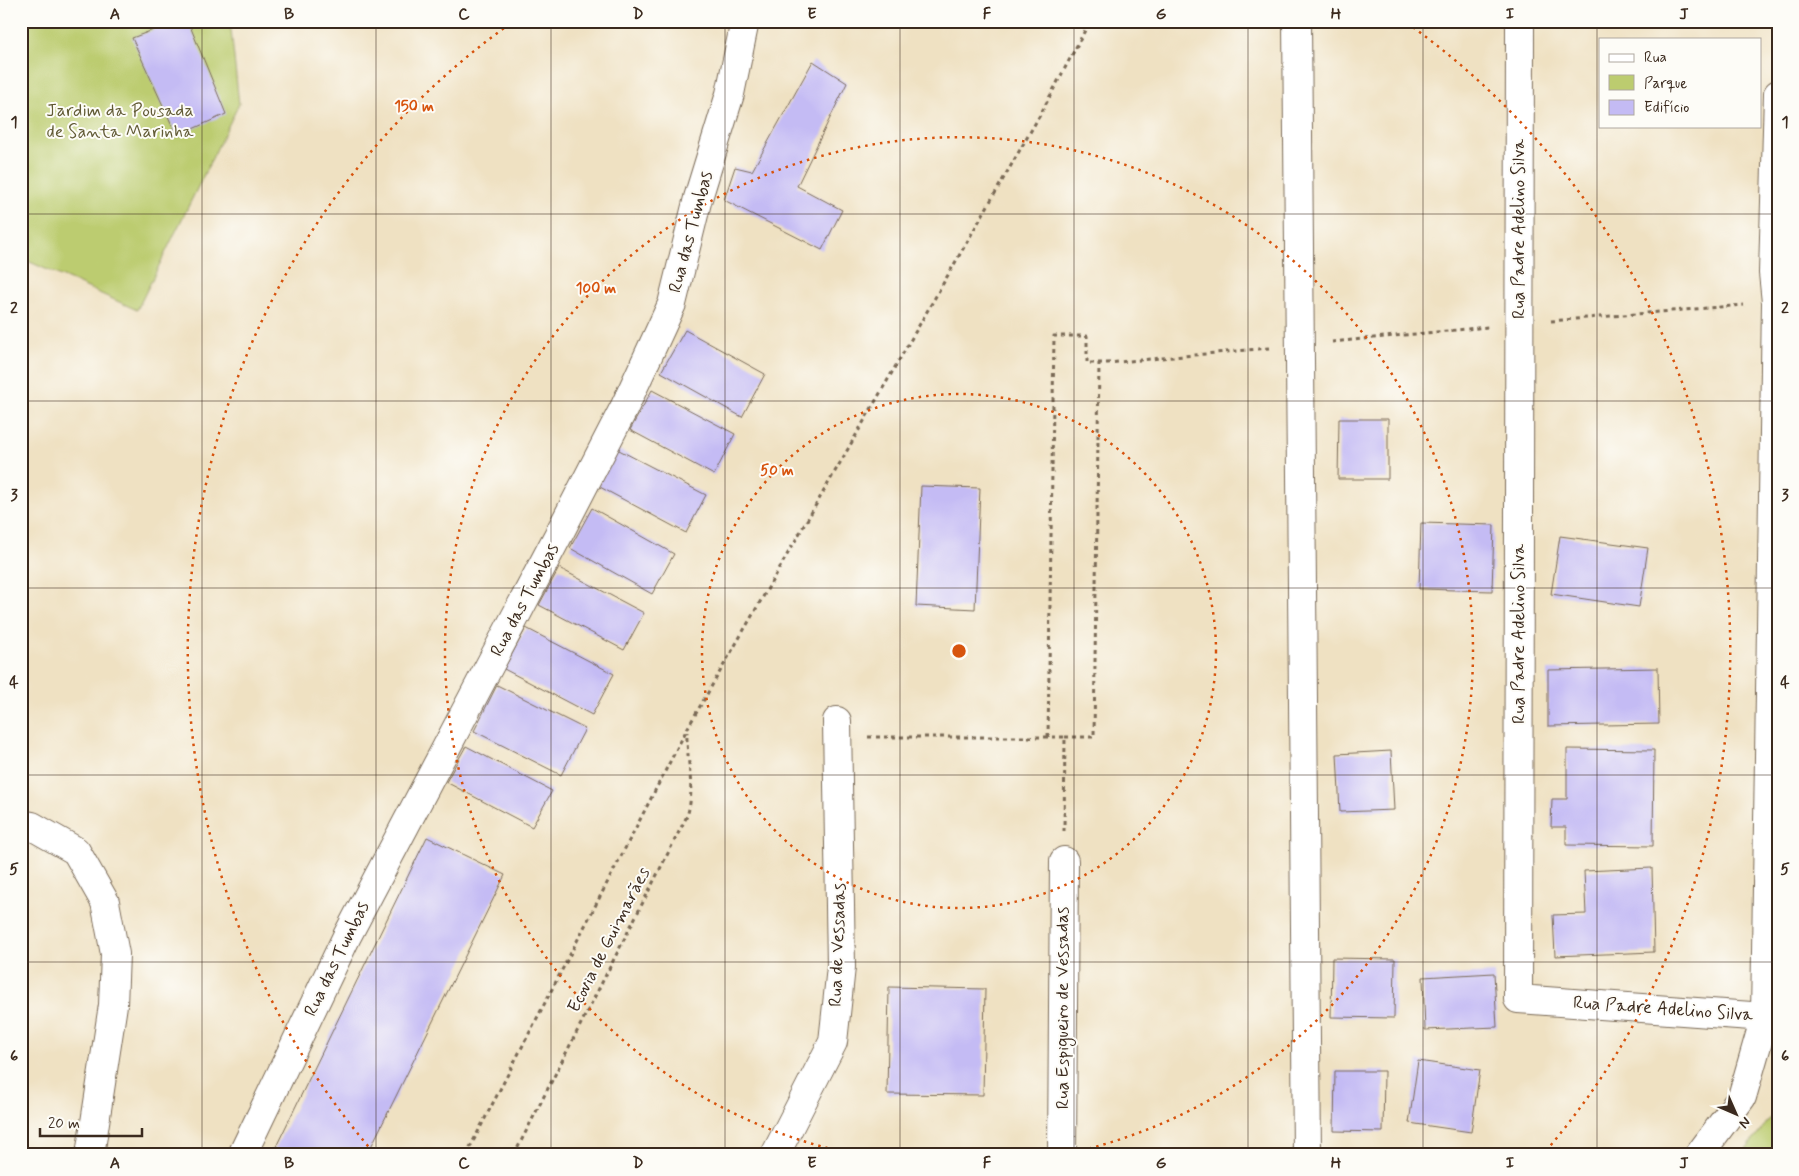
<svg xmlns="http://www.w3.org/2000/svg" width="1799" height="1176" viewBox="0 0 1799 1176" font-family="Mynerve,sans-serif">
  <rect width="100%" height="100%" fill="#fdfcf7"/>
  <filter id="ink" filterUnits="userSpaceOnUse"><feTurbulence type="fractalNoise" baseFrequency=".02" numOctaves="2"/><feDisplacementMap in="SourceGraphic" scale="10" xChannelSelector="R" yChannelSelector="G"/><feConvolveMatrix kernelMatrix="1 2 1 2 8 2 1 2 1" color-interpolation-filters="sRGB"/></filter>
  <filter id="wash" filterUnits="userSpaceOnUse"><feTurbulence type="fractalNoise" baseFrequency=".0096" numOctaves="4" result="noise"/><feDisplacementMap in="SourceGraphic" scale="20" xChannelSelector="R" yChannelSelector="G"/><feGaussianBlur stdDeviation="1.12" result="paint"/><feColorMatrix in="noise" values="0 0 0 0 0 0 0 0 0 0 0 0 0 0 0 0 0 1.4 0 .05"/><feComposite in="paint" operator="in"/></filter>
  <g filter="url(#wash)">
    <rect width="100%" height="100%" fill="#efe1c2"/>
    <path fill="#bccc6f" stroke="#7c7b46" d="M21,21H230L239,104L137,310L21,258Z
      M1778,1111V1155H1742L1775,1112Z"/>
    <g id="blocks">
      <path fill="#c4bbf4" d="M177,21H188L226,114L177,136L132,38Z
        M813,61L847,83L797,186L842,210L822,250L724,200L735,167L752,171Z
        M685,330L765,374L742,417L661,372Z
        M652,390L735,434L714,475L630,430Z
        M1339,419H1388V479H1338Z
        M617,449L706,495L686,533L598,486Z
        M921,486L980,488L975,609L916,606Z
        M592,508L674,554L652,594L570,548Z
        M1421,523L1494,525L1492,591L1419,589Z
        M1560,536L1648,548L1639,607L1551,594Z
        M559,568L644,613L624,650L539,605Z
        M526,628L614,674L592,715L504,669Z
        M1658,668L1659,724L1548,726V670Z
        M497,685L585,729L561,775L474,731Z
        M466,746L552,791L532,827L446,782Z
        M1567,749L1654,750L1653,846L1566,845V827H1551L1552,799H1567Z
        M1391,751L1394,810L1340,812L1337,754Z
        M427,837L505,875L367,1155H272Z
        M1652,868L1654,952L1555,956L1553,915L1586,914L1584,871Z
        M1332,958L1395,959L1394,1018L1331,1017Z
        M1494,973L1497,1027L1425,1030L1423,977Z
        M889,987L985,989L983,1095L887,1094Z
        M1418,1061L1480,1070L1471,1132L1409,1123Z
        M1335,1071H1384L1383,1132L1334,1131Z
        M586,1150L595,1155H584Z"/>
    </g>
  </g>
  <g filter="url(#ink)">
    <use href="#blocks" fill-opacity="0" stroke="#7a6a57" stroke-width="1"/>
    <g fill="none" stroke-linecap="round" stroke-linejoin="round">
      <defs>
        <path id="minor" d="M1297,21L1307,1155
          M1520,21L1518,999L1765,1017
          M21,824L32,826L76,851L105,902L115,954L113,1005L90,1155
          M242,1155L347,936L561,530L624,408L672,304L698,198L730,94L745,21
          M775,1155L833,1042L841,967L837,721
          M1062,1155L1064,861
          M1699,1155L1742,1097L1765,1017L1776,302L1773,273L1778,94"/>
      </defs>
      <use href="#minor" stroke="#7a6a57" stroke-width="30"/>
      <path stroke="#7a6a57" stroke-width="3" stroke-dasharray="4 4" stroke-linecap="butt" d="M1551,321L1744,305
        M1332,342L1488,327
        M868,737H1065L1064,831
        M1048,737L1054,336H1087V363H1108L1269,348
        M1065,737H1094L1099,363
        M466,1155L687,729L1040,115L1090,21
        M514,1155L687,816C696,789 686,760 687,732"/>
      <use href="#minor" stroke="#fff" stroke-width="28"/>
    </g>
  </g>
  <path fill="none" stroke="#3b2a1e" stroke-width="1" stroke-opacity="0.55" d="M202,21V1155M376,21V1155M551,21V1155M725,21V1155M900,21V1155M1074,21V1155M1248,21V1155M1423,21V1155M1597,21V1155M21,214H1778M21,401H1778M21,588H1778M21,775H1778M21,962H1778"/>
  <g fill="none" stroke="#d7540e" stroke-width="2.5" stroke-dasharray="2.5 5">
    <circle cx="959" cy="651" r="257"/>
    <path d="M857 1155A514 514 0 1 1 1061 1155"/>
    <path d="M373 1152A771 771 0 0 1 511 23M1407 23A771 771 0 0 1 1545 1152"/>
  </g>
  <g text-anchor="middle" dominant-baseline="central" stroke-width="4" stroke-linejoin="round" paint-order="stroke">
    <g font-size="18" fill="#625b36" stroke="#fdfcf7">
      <text x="120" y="111">Jardim da Pousada<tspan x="120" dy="21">de Santa Marinha</tspan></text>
    </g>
    <g font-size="18" fill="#3b2a1e" stroke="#fdfcf7">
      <text transform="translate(1519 229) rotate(-90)">Rua Padre Adelino Silva</text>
      <text transform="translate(691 232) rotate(-75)">Rua das Tumbas</text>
      <text transform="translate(525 600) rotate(-62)">Rua das Tumbas</text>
      <text transform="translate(1519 634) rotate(-90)">Rua Padre Adelino Silva</text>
      <text transform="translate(609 940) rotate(-63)">Ecovia de Guimarães</text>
      <text transform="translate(838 945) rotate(-88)">Rua de Vessadas</text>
      <text transform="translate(337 959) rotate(-64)">Rua das Tumbas</text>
      <text transform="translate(1063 1008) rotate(-90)">Rua Espigueiro de Vessadas</text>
      <text transform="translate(1663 1009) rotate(4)">Rua Padre Adelino Silva</text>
    </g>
  </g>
  <circle cx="959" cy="651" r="8" fill="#d7540e" stroke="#fdfcf7" stroke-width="2.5"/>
  <g font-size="15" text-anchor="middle" font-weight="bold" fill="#d7540e" stroke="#fdfcf7" stroke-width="4" stroke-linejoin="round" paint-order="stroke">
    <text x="414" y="111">150 m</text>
    <text x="596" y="293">100 m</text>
    <text x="777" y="475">50 m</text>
  </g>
  <rect width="1799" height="1176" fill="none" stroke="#fdfcf7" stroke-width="55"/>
  <rect x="1599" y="38" width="162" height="90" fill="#fdfcf7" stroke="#afa8a0"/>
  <rect x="1609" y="54" width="25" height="8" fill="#ffffff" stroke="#afa8a0"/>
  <text x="1644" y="62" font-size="15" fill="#3b2a1e">Rua</text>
  <rect x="1609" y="75" width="25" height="15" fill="#bccc6f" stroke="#afa8a0"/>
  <text x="1644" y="88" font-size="15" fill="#3b2a1e">Parque</text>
  <rect x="1609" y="100" width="25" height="15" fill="#c4bbf4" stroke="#afa8a0"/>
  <text x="1644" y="112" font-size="15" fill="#3b2a1e">Edifício</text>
  <g transform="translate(1736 1114) rotate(135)" stroke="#fdfcf7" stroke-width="4" paint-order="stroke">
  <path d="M0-4L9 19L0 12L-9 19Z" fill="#3b2a1e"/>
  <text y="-8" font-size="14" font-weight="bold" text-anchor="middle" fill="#3b2a1e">N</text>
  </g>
  <path d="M40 1128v8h102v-8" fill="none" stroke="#3b2a1e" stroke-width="2.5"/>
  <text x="48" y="1128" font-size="15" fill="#3b2a1e" stroke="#fdfcf7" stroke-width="4" paint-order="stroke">20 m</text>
  <rect x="28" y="28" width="1744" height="1120" fill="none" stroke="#3b2a1e" stroke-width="2"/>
  <g font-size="16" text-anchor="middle" font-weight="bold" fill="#3b2a1e">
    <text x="115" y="19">A</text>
    <text x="289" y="19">B</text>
    <text x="464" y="19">C</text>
    <text x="638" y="19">D</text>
    <text x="812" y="19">E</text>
    <text x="987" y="19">F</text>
    <text x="1161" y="19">G</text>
    <text x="1336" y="19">H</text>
    <text x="1510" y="19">I</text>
    <text x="1684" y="19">J</text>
    <text x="14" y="127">1</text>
    <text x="1785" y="127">1</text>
    <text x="14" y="313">2</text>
    <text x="1785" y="313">2</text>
    <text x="14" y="500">3</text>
    <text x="1785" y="500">3</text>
    <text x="14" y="687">4</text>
    <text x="1785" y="687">4</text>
    <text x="14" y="874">5</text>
    <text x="1785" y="874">5</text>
    <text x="14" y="1061">6</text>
    <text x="1785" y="1061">6</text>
    <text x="115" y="1168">A</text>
    <text x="289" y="1168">B</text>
    <text x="464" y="1168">C</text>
    <text x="638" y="1168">D</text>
    <text x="812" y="1168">E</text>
    <text x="987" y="1168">F</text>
    <text x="1161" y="1168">G</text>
    <text x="1336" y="1168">H</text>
    <text x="1510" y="1168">I</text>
    <text x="1684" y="1168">J</text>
  </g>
</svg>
